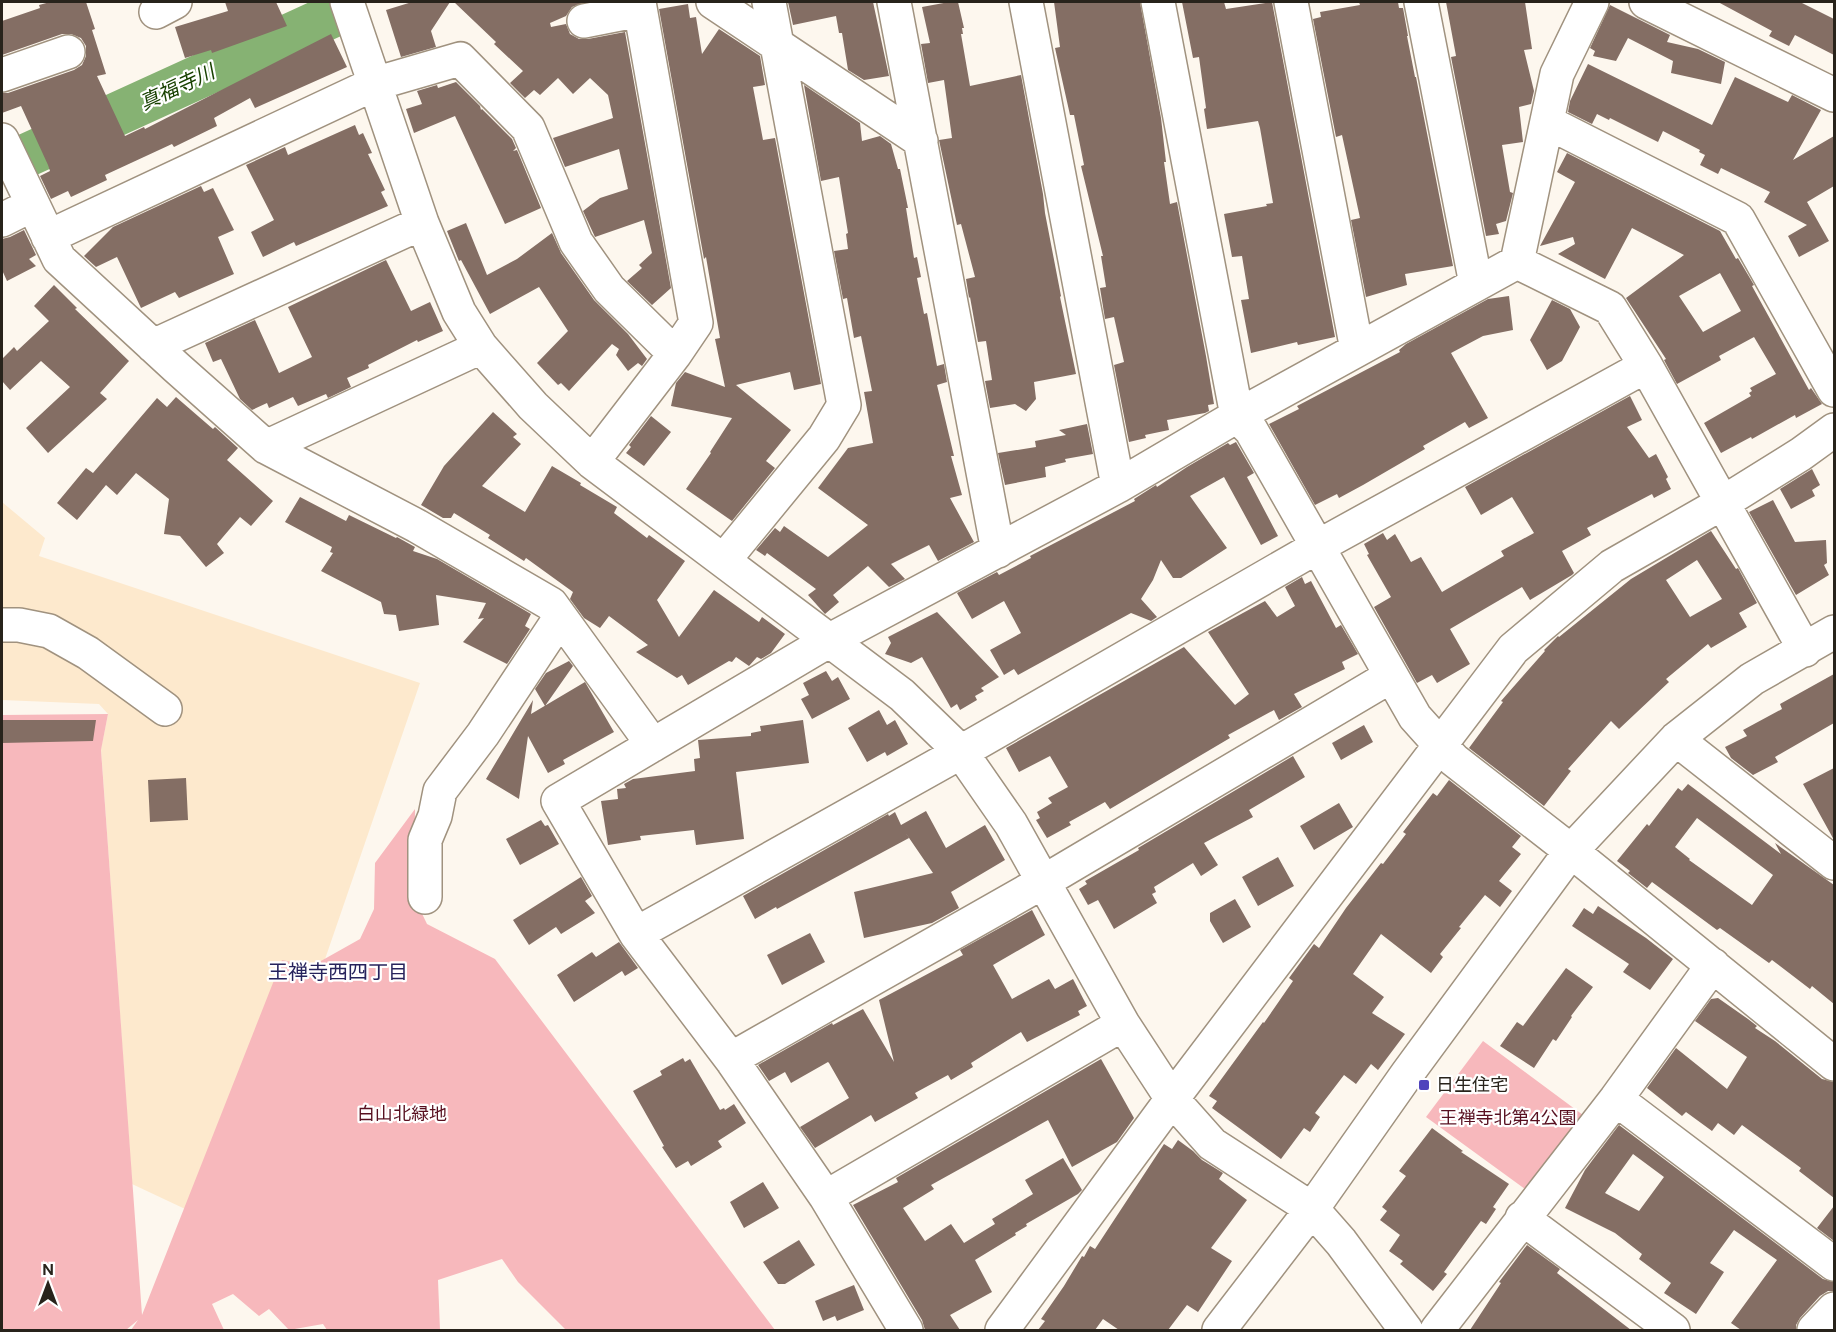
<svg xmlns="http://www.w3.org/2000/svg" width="1836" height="1332" viewBox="0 0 1836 1332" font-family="'DM Sans','Noto Sans JP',sans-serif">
  <rect width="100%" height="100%" fill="#fdf7ee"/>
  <path fill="#fde9cd" d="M2,502L45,538L39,556L420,683L280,1090L200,1216L132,1184L101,749L108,714L99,704L2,700Z"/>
  <path fill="#f7b8bc" d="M108,714L101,750L142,1315L282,960L312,966L360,939L374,909L375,863L415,809L414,897L427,924L495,959L775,1330H566L518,1282L502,1259L438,1280L440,1330H327L323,1324L289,1330L269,1309L259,1316L233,1294L212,1304L224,1330H131L138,1320L126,1330H2V715Z
    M1483,1041L1587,1118L1529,1192L1426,1117Z"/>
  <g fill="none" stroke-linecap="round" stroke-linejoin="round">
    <path stroke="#86b273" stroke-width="44" d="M23,157L332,16"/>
  </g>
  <path fill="#846e64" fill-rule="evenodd" d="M50,2H86L95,29L92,30L106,74L97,76L125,136L144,127L145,129L331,34L347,67L255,108L250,98L214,118L217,126L174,147L172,144L105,175L107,180L71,197L68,191L51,199L40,176L50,171L48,165L21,106L2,113V93H8L74,70L82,65L86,56V46L81,38L71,34H62L2,55V21L40,8L39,5Z
    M225,2H276L287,26L212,53L211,50L185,58L175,27L228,11Z
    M412,2H450L431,31L436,47L401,57L386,10Z
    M454,2H586L572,7L566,16L550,23L551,27L566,24L570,34L579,39H588L625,32L671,288L652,305L627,281L642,268L639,265L652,253L644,220L595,237L583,211L600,198L628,189L619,149L565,167L553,138L613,118L608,95L590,78L573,94L558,78L540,95L534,90L525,98L510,83L523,71L494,44L496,42Z
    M788,2H863V3L873,2L889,76L864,80L848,70L842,33H839L836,16L793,25Z
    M949,2H958L964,28H962L963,34H961L970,86L1021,75L1043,194L1045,213L1061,296L1060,297L1076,374L1034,382L1036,399L1026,411L1015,404L990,408L985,381L992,380L986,341L978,342L970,297L969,298L966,279L975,277L961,224L957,225L939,140L952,138L944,80L928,83L921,44L930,43L922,7Z
    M1054,2H1140L1161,118L1166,162H1164L1170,204L1177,202L1206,356L1214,404L1208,405L1209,411L1205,413L1167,420L1169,430L1145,435L1146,438L1129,442L1114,365L1124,362L1114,317L1105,319L1100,288L1106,287L1101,256H1103L1081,166L1084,165L1074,115H1070L1055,48L1060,47Z
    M1182,2H1224L1226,9L1272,2L1335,337L1298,345L1297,342L1251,353L1241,300L1249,299L1242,256L1232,257L1224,214L1267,206L1266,204L1273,203L1260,128L1258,121L1207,129L1204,109L1206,108L1199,57L1193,58Z
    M1359,2H1398L1399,8H1403L1408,36H1407L1415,77H1416L1453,266L1405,274L1407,285L1366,297L1351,220L1360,218L1342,135L1336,137L1313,19L1321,17L1320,12L1360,5Z
    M1446,2H1525L1532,49L1524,50L1534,91L1531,104L1519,107L1523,142L1502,145L1510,192L1513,193L1506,221L1496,224L1499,234L1486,236L1451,57L1456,56Z
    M1718,2H1800L1834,19V55L1795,35L1789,46L1769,36L1772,31Z
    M688,4L690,18L696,17L702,54L719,29L760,56L765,85L753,87L763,140L775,138L821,384L794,390L790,372L736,385L791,430L766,461L775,468L732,521L686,489L711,453L710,452L732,418L671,406L676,383L685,372L725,387L715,339L720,338L706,257L704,259L659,9Z
    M1610,5L1670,35L1667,42L1698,49L1725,62L1721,84L1671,73L1673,61L1628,38L1616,61L1593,56L1595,51L1590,48Z
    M1588,64L1712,125L1735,77L1788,102L1792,95L1821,110L1793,160L1834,136V186L1807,202L1829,241L1799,257L1788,236L1807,225L1764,202L1770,192L1721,168L1718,174L1700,165L1705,155L1699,152L1700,150L1663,131L1658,142L1610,118L1609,120L1597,114L1592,124L1568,112L1570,101Z
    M456,82L480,106L481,110L482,109L512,139L516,148L513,151L517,150L541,208L505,224L455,116L414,133L406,109L422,104L417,91L437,85L438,88Z
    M804,85L860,123L862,141L880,136L891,144L898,169H900L908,208H906L914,258L917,257L921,277L917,278L924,314L927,313L937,366L944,364L947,382L937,385L954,456H951L962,495L950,498L974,542L938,561L929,545L891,564L905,579L889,587L868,566L833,595L839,602L825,614L808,595L816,589L767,553L765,556L756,550L775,528L780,532L784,526L828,557L868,525L818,488L848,448L873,443L864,392L872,391L861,336L854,338L847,298L843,299L834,251L848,249L846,234L848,233L839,177L821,181Z
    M355,125L359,135L363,133L372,153L368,154L385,190L381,192L388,206L296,246L294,242L263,257L251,232L274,220L246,165L285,147L288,155Z
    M1567,153L1720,231L1736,259L1738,258L1754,285L1752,286L1809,390L1811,388L1822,404L1796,418L1795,415L1752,439L1751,437L1721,453L1704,423L1751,396L1749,393L1752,391L1750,388L1776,374L1754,337L1719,356L1721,360L1677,384L1664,360L1666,359L1626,298L1684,255L1632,228L1605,279L1558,254L1575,244L1573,237L1540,246L1575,182L1557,172ZM1720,273L1741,311L1703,332L1679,296Z
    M201,186L204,192L213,188L234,230L218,237L234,274L179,298L175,292L141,308L117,257L96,267L84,256L113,227Z
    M466,223L487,275L517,259L552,233L561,253L594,300L628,334L647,359L642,366L638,363L628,371L616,355L619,349L612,344L569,391L561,383L558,385L537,363L568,331L539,287L490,314L461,260L459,261L447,231Z
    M24,230L36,255L29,259L36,266L7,281L2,270V239L10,237Z
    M386,260L411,311L430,302L443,331L418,342L417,340L368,365L369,368L347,378L351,387L328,398L326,394L298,406L293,397L269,408L267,403L252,410L240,399L221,359L213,362L205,343L255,320L279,373L312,357L288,307Z
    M54,285L77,308L75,309L129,361L100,393L107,399L48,453L26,428L70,387L41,361L10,390L2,381V359L14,347L17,351L49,321L34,306Z
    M1509,296L1513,330L1483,336L1451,353L1488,418L1469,428L1465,422L1423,446L1425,449L1363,485L1339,498L1337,494L1315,505L1269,424L1299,409L1297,406L1400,352L1399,350L1406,344L1488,299Z
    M1552,300L1570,309L1580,327L1562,361L1547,370L1530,340Z
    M1630,396L1642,420L1627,427L1649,458L1656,454L1668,477L1666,479L1671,489L1654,498L1652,494L1587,528L1591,535L1562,551L1574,573L1572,575L1530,600L1522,587L1450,629L1470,664L1437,683L1432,675L1417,683L1374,607L1391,597L1367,555L1369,554L1364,544L1383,533L1387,540L1395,534L1411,562L1421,557L1442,592L1504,556L1501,551L1534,533L1512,497L1481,515L1465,487Z
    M176,397L213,429L215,427L238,448L227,460L273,501L251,526L240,517L217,544L224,553L206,567L180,536L164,534L169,499L136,473L117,495L106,485L77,520L57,503L86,468L93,473L157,398L167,407Z
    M493,412L517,434L513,437L521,444L482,486L525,512L552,466L581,483L580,485L617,507L614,513L647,538L649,535L685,561L657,600L679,637L714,590L759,622L762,617L785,634L771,653L761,659L757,657L749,666L736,657L732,662L729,661L688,685L682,675L677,678L636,652L648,645L609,616L600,628L584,618L570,599L573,592L526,558L524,561L488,538L490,535L454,513L451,518H443L421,505L444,466Z
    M651,416L671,432L644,466L626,453L631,447L629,445Z
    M1087,424L1093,454L1065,459L1066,462L1045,467L1046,477L1005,485L998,453L1036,447L1035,441L1066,435L1059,430Z
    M1236,442L1254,473L1247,477L1278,536L1261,545L1224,477L1190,496L1227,548L1181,578H1173L1161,560L1153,580L1141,599L1157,617L1151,621L1131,613L1018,675L1014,669L1004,675L990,650L1021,633L1004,601L972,619L957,593L997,572L999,575L1031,558L1030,556L1135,501L1134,499L1156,485L1157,487L1187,467L1228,443L1230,445Z
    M1812,469L1820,485L1812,490L1815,496L1791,509L1780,489Z
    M300,497L346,521L349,515L396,538L397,537L415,547L413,551L437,559L531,614L525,626L530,629L507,664L463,642L484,618L478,619L486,603L436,595L439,625L399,631L396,615L384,614L381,602L321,571L333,553L330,552L332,547L285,522Z
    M1773,500L1795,542L1826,540L1827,563L1824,565L1829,575L1796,595L1749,512Z
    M1711,531L1736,569L1738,568L1757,603L1739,613L1747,627L1711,648L1708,644L1666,679L1669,682L1619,729L1611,721L1568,769L1571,771L1544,806L1469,748L1503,702L1501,701L1545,651L1544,650L1558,636L1559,637L1631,579ZM1697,560L1722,599L1690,617L1666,580Z
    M1302,577L1305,584L1311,581L1336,628L1341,625L1358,654L1342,662L1345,669L1294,694L1302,707L1286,716L1279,720L1274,710L1228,735L1230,738L1110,809L1105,802L1069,822L1071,825L1047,838L1036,820L1040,818L1037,812L1052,803L1048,798L1068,787L1050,756L1019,772L1006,748L1184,647L1235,705L1249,694L1208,632L1265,601L1277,617L1295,606L1285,587Z
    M937,612L999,677L981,688L984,691L975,696L977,700L960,710L957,704L951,708L922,657L911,663L885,654L891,643L888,637Z
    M569,661L573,666L545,706L535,689L546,673Z
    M826,671L832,681L838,677L850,699L812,719L801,699L809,695L803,683Z
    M1834,674V723L1775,757L1778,762L1753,775L1731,758L1725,747L1747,736L1743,730L1782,709L1780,704Z
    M585,682L614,732L563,760L565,764L548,773L528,736L519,799L486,779L533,700L531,714Z
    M879,710L887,725L895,720L908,744L887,756L885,752L867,762L848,728Z
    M2,720H96L93,741L2,743Z
    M803,720L809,763L736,772L744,839L696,845L694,830L640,836L641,840L608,845L601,801L618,799L617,789L626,788L624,784L633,779L695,771L694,759L700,758L698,740L751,736V733L761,731L760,726Z
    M1364,725L1373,742L1341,760L1332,743Z
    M1293,756L1305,777L1249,810L1253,817L1204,843L1218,865L1201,876L1193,863L1154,887L1156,892L1152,894L1157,903L1114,929L1098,900L1088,905L1079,889L1087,884L1085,881L1139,850L1138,848Z
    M1834,768V840L1803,784Z
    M186,778L188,820L150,822L148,780Z
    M1449,780L1521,836L1512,847L1521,854L1499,881L1512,891L1500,907L1485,895L1459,927L1461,928L1440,954L1443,957L1431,973L1381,934L1353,974L1384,997L1372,1013L1405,1034L1378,1070L1371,1064L1356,1084L1344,1075L1315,1113L1320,1117L1310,1132L1304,1128L1281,1159L1212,1108L1217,1101L1209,1096L1263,1022L1264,1023L1293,981L1289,978L1314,944L1319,948L1346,908L1381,863L1383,864L1406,834L1403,832L1433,793L1437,796Z
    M1688,784L1781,854L1775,843L1834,885V1004L1812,986L1810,989L1772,960L1769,963L1720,928L1717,930L1652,882L1647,888L1628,873L1630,871L1617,861L1647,824L1649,826L1678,788L1682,791ZM1697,818L1773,875L1752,905L1689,860L1690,859L1675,847Z
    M1339,803L1353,827L1314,850L1300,826Z
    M926,811L946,848L985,825L1005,860L951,892L959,908L932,923L864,938L854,892L933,873L905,832L909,838L777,909L776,907L755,919L743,896L888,814L889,816L895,812L901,825Z
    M541,820L545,826L548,825L559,844L520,865L506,839Z
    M1278,857L1294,886L1258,906L1242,877Z
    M581,877L592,896L585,901L595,913L561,934L556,927L529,945L513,920Z
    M1235,899L1251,927L1223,943L1210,921V913Z
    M1598,906L1646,938L1673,959L1650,990L1623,972L1629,964L1572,926L1584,908L1593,914Z
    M1032,910L1045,935L993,965L1012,999L1049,979L1055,989L1073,979L1087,1006L1078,1011L1080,1015L1027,1042L1021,1032L971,1063L973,1067L951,1080L948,1075L915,1093L918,1098L875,1122L871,1115L815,1148L800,1127L849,1098L829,1063L828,1062L791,1083L785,1072L769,1081L758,1065L832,1023L833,1025L863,1009L894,1062L879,1000L963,955L960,950Z
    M810,933L825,962L782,985L767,955Z
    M619,942L638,968L625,976L622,971L574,1002L557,975L592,952L596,957Z
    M1566,968L1593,987L1571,1016L1572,1017L1556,1041L1553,1039L1534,1068L1500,1046L1517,1022L1523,1026Z
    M1718,998L1748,1019L1757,1026L1755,1028L1775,1041L1822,1079L1834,1082V1198L1799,1171L1801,1168L1742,1125L1734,1135L1718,1123L1712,1131L1686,1112L1682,1116L1647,1088L1676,1048L1727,1089L1747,1057L1695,1021L1711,999Z
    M683,1058L685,1062L690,1059L720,1110L724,1108L725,1110L734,1104L746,1123L718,1141L722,1147L691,1166L688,1161L676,1168L662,1147L664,1146L633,1091L662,1075L660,1071Z
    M1101,1059L1134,1118L1117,1142L1072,1167L1048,1120L931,1185L934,1189L903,1208L925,1241L951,1224L964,1243L995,1224L992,1219L1033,1194L1025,1180L1063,1158L1082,1190L1078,1194L1026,1224L1027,1226L1015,1233L1016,1235L975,1260L992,1292L950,1315L960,1330H925L922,1320L853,1205L898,1182L896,1178Z
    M1619,1125L1823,1279L1834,1282V1291H1828L1820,1296L1800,1318L1796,1325V1330H1741L1731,1323L1777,1260L1734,1230L1710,1263L1724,1272L1696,1314L1664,1293L1671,1283L1639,1259L1642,1254L1615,1233L1565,1208L1585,1170ZM1633,1154L1664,1177L1639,1211L1605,1193Z
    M1432,1128L1463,1151L1461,1152L1509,1184L1493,1207L1496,1209L1486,1224L1481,1221L1475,1229L1444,1272L1447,1274L1433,1291L1400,1264L1403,1261L1389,1251L1400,1235L1380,1220L1387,1211L1382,1207L1406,1176L1399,1171Z
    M1178,1140L1193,1151L1202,1160L1223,1173L1219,1179L1247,1200L1211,1248L1232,1261L1198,1312L1187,1305L1168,1330H1119L1103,1319L1095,1330H1038L1045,1321L1041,1319L1064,1286L1082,1256L1084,1257L1090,1246L1095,1249L1164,1144L1172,1149Z
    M763,1182L779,1208L744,1228L730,1202Z
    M1834,1206V1241L1817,1228Z
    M799,1240L815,1265L785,1284H778L763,1262Z
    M1527,1245L1560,1269L1557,1273L1631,1330H1470L1501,1283L1499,1282Z
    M854,1285L864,1310L837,1321L835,1316L823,1321L815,1301Z"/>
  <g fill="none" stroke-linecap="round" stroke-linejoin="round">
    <defs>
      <path id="minor" d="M347,2L422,223L459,312L481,347L533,406L592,462L902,695L961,752L1011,824L1123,1024L1172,1099L1212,1144L1312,1209L1341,1242L1406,1330
        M713,2L921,141
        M894,2L998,551
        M1026,2L1118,486
        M1158,2L1237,416L1251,430L1415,717L1441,746L1454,760L1571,851L1834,1064
        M1291,2L1357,350
        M1421,2L1476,284
        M1646,2L1834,95
        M156,12L175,2
        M584,21L640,10
        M2,75L68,52
        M1547,122L1738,219L1834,390
        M2,140L59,259L176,367L266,447L417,526L551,604L653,745
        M2,220L32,205
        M48,237L374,84L460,59L528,128L576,242L609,289L675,354L696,323L639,2
        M1517,262L1610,308L1646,366L1805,650
        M153,346L422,223
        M266,447L481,347
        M592,462L675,354
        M724,560L824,438L844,405L769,2
        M2,625H19L49,631L88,653L165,709
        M1676,739L1834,863
        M425,897V840L435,816L440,791L483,734L560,618
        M636,934L961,752L1317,547L1646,366
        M731,1059L1043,882L1391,676
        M1616,1099L1834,1264
        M826,1197L1123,1024
        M1522,1218L1673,1330
        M906,1330L826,1197L731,1059L636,934L558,801L830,640L1118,486L1237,416L1517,262L1557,74L1592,2
        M1002,1330L1172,1099L1513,649L1612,566L1724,502L1801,454L1834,430
        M1219,1330L1312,1209L1407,1074L1571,851L1676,739L1752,679L1834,632
        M1437,1330L1616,1099L1713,965
        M1814,1330L1834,1309"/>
    </defs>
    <use href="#minor" stroke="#a0927f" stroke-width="36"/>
    <use href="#minor" stroke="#fff" stroke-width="33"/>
  </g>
  <rect fill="#5044bc" stroke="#fff" stroke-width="2" x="1418" y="1079" width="12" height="12" rx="3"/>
  <g text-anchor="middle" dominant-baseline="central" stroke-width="4.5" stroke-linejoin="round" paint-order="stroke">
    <g font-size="18" fill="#28231b" stroke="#fff" text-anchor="start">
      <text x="1436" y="1085">日生住宅</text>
    </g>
    <g font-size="18" fill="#581020" stroke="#fff">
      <text x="402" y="1114">白山北緑地</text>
      <text x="1508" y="1118">王禅寺北第4公園</text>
    </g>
    <g font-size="20" font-style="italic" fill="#184100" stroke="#fff">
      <text transform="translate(177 87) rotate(-25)">真福寺川</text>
    </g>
    <g font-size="20" fill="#27235c" stroke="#fff">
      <text x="338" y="972">王禅寺西四丁目</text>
    </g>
  </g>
  <rect width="1836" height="1332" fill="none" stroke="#28231b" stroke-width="6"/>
  <g transform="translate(48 1284)" stroke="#ffffff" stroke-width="4.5" paint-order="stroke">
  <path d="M0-4.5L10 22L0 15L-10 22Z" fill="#28231b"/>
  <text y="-9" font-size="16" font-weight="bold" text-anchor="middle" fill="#28231b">N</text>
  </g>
</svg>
